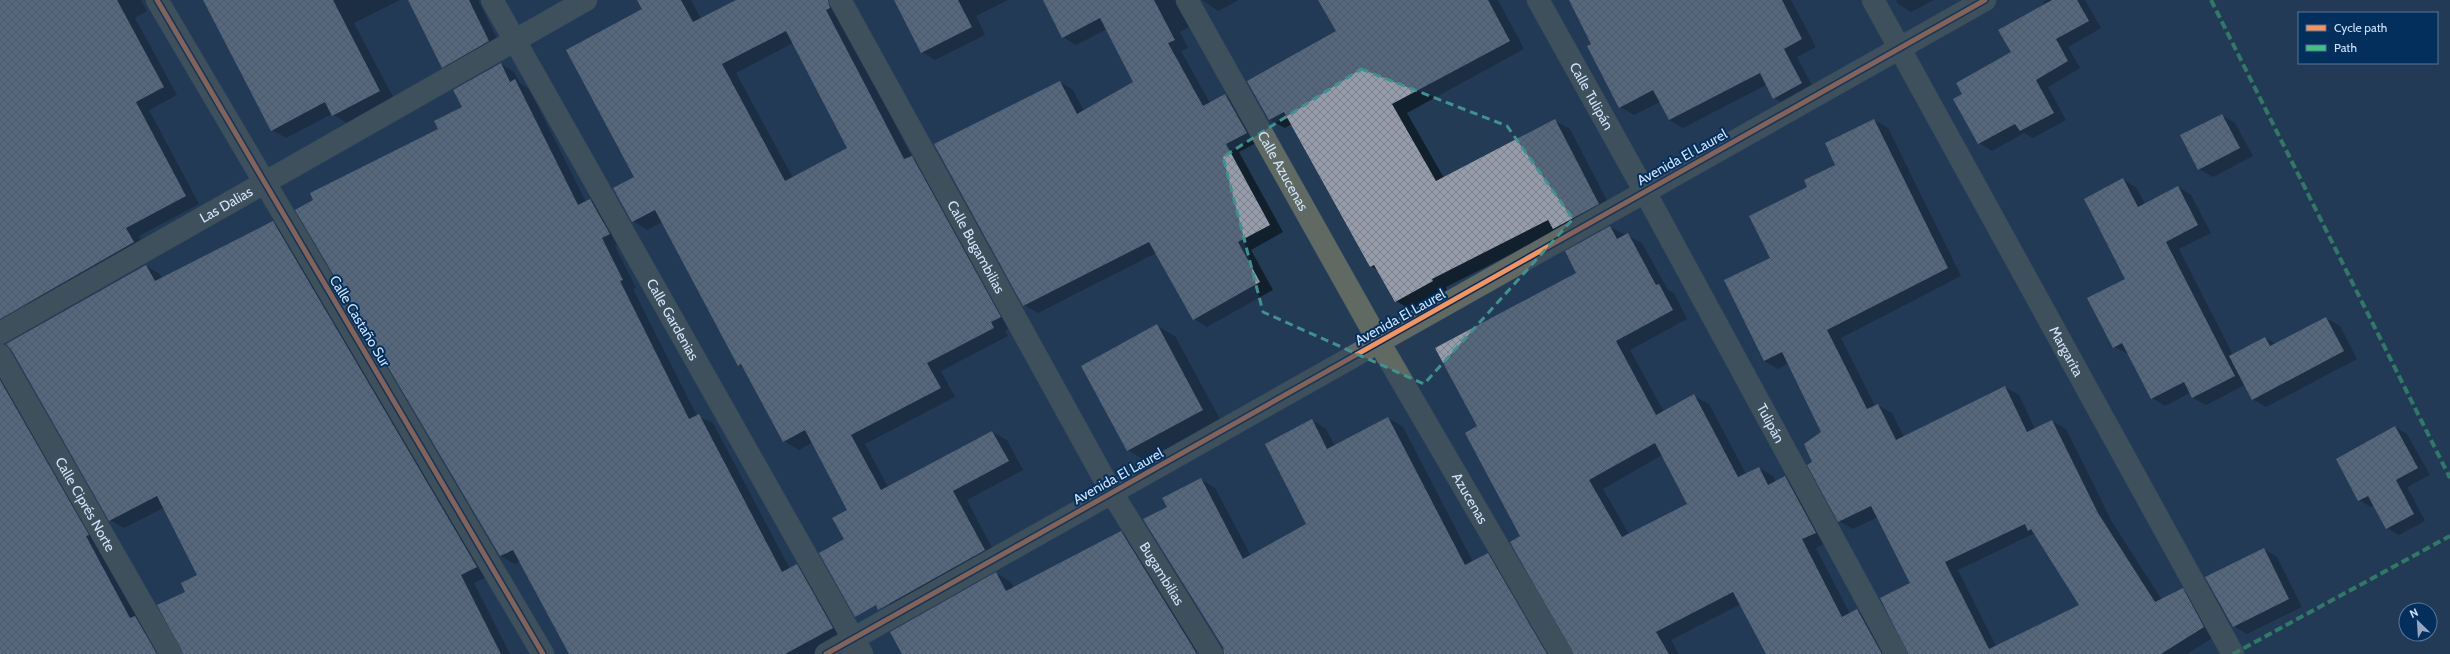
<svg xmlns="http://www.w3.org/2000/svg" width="2450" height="654" viewBox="0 0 2450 654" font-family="Cabin,sans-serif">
  <defs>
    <pattern id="building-cross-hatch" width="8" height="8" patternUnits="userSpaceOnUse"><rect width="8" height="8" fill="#969ca9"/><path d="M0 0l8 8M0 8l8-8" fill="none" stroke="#7c828d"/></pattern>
  </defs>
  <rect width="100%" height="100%" fill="#233b55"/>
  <path fill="#0007" fill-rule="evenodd" d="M0,0H141L147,11L135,18L177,95L149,110L199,204L139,236L147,250L39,312L26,304L0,255Z
    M203,0H400L354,23L394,99L347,123L332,114L286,138L272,130Z
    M409,0H478L502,49L456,75L443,67Z
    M659,0H691L701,19L738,0H831L912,157L926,165L1015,326L1005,331L1008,336L941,371L955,397L865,444L888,487L992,432L1007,440L1023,470L967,500L998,559L903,612L889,604L845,540L849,510L813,442L799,450L784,441L745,368L739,365L662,222L647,230L633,221L636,178ZM793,43L848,149L793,178L736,73Z
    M895,0H1008L976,16L985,35L935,60L922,52Z
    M1044,0H1192L1195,24L1180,32L1188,48L1181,51L1210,103L1225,95L1239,103L1260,141L1239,152L1283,232L1251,250L1273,290L1207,327L1194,319L1156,253L1038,313L1024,305L1060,82L1073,90L1084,111L1134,82L1107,29L1076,45L1063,37Z
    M1202,0H1239L1218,11Z
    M1320,0H1498L1524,49L1407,113L1444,178L1555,121L1570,129L1613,212L1557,231L1446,287L1447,290L1411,310L1396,301L1379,271L1371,266L1292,124L1285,128L1270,120L1337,32Z
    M1585,0H1791L1816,47L1797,57L1815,91L1787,106L1774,98L1766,85L1683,128L1669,120L1660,102L1634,115L1620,107L1593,44Z
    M1896,0H1934L1911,12L1898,4Z
    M2046,0H2085L2101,28L2068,47L2080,68L2048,87L2066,120L2033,138L2024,133L1992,151L1979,143L1963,95L2012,52L2045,5L2043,2Z
    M501,64L514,72L520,83L529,89L586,202L590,200L604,208L623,242L615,246L636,288L633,289L697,416L713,423L790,569L797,565L811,573L850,642L831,654H570L520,561L515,564L501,556L440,130L463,108Z
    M2222,115L2235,123L2253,156L2213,177L2199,169Z
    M1874,120L1888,128L1961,276L1841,338L1875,406L1878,405L1892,413L1904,437L2005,387L2019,395L2035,429L2052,421L2066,429L2112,522L2162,600L2183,590L2196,597L2217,635L2187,654H1912L1911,584L1878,517L1853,529L1839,521L1814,462L1822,432L1789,363L1778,369L1764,361L1771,259L1809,187L1837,166ZM2035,533L2080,605L1996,646L1958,570Z
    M2123,180L2136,187L2145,204L2178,187L2191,195L2211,233L2179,249L2233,355L2265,338L2276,344L2326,318L2340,326L2357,359L2266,407L2252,399L2245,385L2206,405L2193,398L2190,393L2165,406L2152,398L2128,354L2114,347L2126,279Z
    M273,222L287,230L491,575L474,583L510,654H184L187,592L198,575L163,508L124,528L110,520L146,266L160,274L162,279Z
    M1610,227L1642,243L1668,290L1674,293L1687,319L1630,350L1664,412L1694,396L1709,404L1746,474L1759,468L1773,476L1776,482L1785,477L1800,486L1830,541L1816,548L1850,614L1857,610L1872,619L1891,654H1767L1741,604L1671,640L1679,654H1574L1521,537L1478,426L1578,273ZM1662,455L1688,504L1629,534L1603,489Z
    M1157,326L1175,336L1221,421L1146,461L1128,450Z
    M0,375L165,654H0Z
    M1388,418L1403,427L1473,562L1488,554L1502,563L1556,654H1225L1168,507L1200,479L1215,488L1251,556L1307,524L1312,420L1326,429L1335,446Z
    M2395,427L2407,434L2430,475L2407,487L2425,521L2399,535L2387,528L2374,505L2371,507L2359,500Z
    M1121,532L1135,540L1206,654H915L996,573L1011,582L1014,588Z
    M2264,549L2277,557L2302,607L2247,634L2233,626Z"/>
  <path fill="url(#building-cross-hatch)" fill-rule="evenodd" d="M0,0H117L164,87L136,102L186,196L126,228L134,242L0,319Z
    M203,0H333L380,91L332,116L325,102L271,131Z
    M408,0H469L489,41L442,68Z
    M637,0H681L693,22L736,0H828L830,8L826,10L904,159L912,156L1001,317L991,322L994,328L927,363L941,388L851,435L881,490L992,431L1009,461L953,491L985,550L878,610L876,605L855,617L819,553L844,539L832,518L847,510L805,430L783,442L741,364L738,366L655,210L632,222L613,188L634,177L566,50L642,9ZM786,31L847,148L785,181L722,64Z
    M894,0H958L972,27L921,53Z
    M1043,0H1154L1175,40L1168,43L1203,106L1225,94L1247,133L1226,144L1270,225L1238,242L1260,282L1193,320L1149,242L1023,306L934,144L1060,81L1077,114L1133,82L1100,18L1062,38Z
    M1318,0H1488L1510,41L1392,104L1436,181L1555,119L1599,204L1553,229L1548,220L1432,279L1433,281L1395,302L1374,265L1370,267L1284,112L1269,120L1247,81L1336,31Z
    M1569,0H1782L1802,39L1784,49L1802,83L1773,99L1760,73L1669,120L1653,90L1619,108L1587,46L1591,44Z
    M2052,0H2077L2089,21L2056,39L2068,61L2036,80L2054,113L2020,131L2015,124L1978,144L1953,99L1962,94L1956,83L2011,52L1998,30Z
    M501,63L510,82L515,79L578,205L590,199L610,234L602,238L623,280L620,281L689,419L699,414L782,572L797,564L833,628L785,654H569L513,550L500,556L295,210L313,200L310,193L438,129L434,121L462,107L453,90Z
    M2222,114L2240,148L2198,170L2180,135Z
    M1874,119L1948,268L1827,330L1867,409L1878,404L1896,440L2005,386L2027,432L2052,420L2098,513L2155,602L2183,588L2204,627L2161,654H1908L1880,598L1910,583L1871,506L1838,522L1807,465L1812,462L1804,444L1821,432L1782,352L1764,361L1724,280L1770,258L1749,216L1807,187L1804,180L1835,165L1825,143ZM2025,524L2028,531L2031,529L2079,605L1989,649L1945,562Z
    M2123,178L2138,207L2178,186L2198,225L2166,242L2235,376L2192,398L2184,382L2151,399L2122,343L2113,348L2087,298L2125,279L2084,199Z
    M273,221L477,567L461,575L501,654H183L157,605L185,592L181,583L197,575L157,496L109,521L11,349L6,344L146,265L155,281Z
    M1610,226L1617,239L1628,233L1656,285L1659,284L1673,310L1616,341L1656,415L1694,394L1738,477L1759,467L1768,485L1785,476L1816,533L1802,539L1842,617L1857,609L1882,654H1766L1733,592L1656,632L1669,654H1573L1510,542L1520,536L1465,433L1477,426L1435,348L1576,273L1565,251ZM1655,443L1687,504L1622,537L1589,480Z
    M2326,317L2344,351L2252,400L2229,356L2265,337L2270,346Z
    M1157,324L1203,410L1127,451L1081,366Z
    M0,380L89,535L86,536L130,618L135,616L157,654H0Z
    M1388,417L1465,565L1488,553L1547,654H1224L1223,647L1143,519L1167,507L1162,498L1201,478L1243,559L1306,524L1265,444L1312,419L1327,449Z
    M2395,426L2418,468L2396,480L2414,514L2386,529L2368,496L2358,501L2336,459Z
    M1121,531L1197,654H902L890,632L996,572L1006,591Z
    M2264,548L2289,599L2233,627L2205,577Z"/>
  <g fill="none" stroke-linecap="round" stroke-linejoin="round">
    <defs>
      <g id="minor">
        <path d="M157,0L543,654"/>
        <path id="s1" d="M492,0L862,654"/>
        <path id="s2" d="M840,0L1112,493L1212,654"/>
        <path id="s3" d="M1187,0L1379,342L1561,654"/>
        <path id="s4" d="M1538,0L1645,192L1896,654"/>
        <path id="s5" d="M1873,0L2233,654"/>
        <path id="s6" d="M0,333L586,0"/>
        <path id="s7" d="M0,355L171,654"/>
        <path d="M826,654L1985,0"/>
      </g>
    </defs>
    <use href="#minor" stroke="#43566b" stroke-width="23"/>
    <use href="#minor" stroke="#606a63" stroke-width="22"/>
    <path stroke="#40c37c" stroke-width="4" stroke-dasharray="8 4" stroke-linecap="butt" d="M2211,0L2450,478
      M2233,654L2450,536"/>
    <defs>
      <path id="cycleway" d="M157,0L543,654
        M826,654L1985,0"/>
    </defs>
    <use href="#cycleway" stroke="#032f5d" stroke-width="8"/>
    <use href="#cycleway" stroke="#f8935d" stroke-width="5"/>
  </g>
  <path d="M0 0H2450V654H0ZM1361,69L1507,126L1573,219L1424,384L1263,312L1223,157Z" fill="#233b55" fill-opacity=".55" fill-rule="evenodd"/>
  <path fill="none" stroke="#409291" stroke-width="3" stroke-dasharray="8 5" stroke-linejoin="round" d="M1361,69L1507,126L1573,219L1424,384L1263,312L1223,157Z"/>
  <g text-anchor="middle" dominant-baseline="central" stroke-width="4" stroke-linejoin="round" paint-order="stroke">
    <g font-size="14" fill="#d1e4fb" stroke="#032f5d">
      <text stroke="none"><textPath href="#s4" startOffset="110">Calle Tulipán</textPath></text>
      <text transform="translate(1682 157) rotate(-29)">Avenida El Laurel</text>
      <text stroke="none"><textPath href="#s3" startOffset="196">Calle Azucenas</textPath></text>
      <text stroke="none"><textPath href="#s6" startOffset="260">Las Dalias</textPath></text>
      <text stroke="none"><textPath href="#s2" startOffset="282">Calle Bugambilias</textPath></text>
      <text transform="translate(1400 317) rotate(-29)">Avenida El Laurel</text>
      <text stroke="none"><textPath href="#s1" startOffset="367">Calle Gardenias</textPath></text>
      <text transform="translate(360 321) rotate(59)">Calle Castaño Sur</text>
      <text stroke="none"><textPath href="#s5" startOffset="401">Margarita</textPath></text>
      <text stroke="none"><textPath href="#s4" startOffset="483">Tulipán</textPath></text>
      <text transform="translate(1118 476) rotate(-29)">Avenida El Laurel</text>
      <text stroke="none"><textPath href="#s3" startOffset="573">Azucenas</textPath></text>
      <text stroke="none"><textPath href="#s7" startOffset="172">Calle Ciprés Norte</textPath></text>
      <text stroke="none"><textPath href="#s2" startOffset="658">Bugambilias</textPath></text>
    </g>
  </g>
  <rect x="2298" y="12" width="140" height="52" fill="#032f5d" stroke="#55779c"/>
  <rect x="2306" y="25" width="20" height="6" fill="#f8935d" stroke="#55779c"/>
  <text x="2334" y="32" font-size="12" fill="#d1e4fb">Cycle path</text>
  <rect x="2306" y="45" width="20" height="6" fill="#40c37c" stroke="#55779c"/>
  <text x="2334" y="52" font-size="12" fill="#d1e4fb">Path</text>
  <g transform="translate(2418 622) rotate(335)"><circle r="19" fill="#032f5d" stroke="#55779c"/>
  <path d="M0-3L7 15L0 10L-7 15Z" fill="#94a9c1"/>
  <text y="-6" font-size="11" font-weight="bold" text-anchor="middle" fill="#d1e4fb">N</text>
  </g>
</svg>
